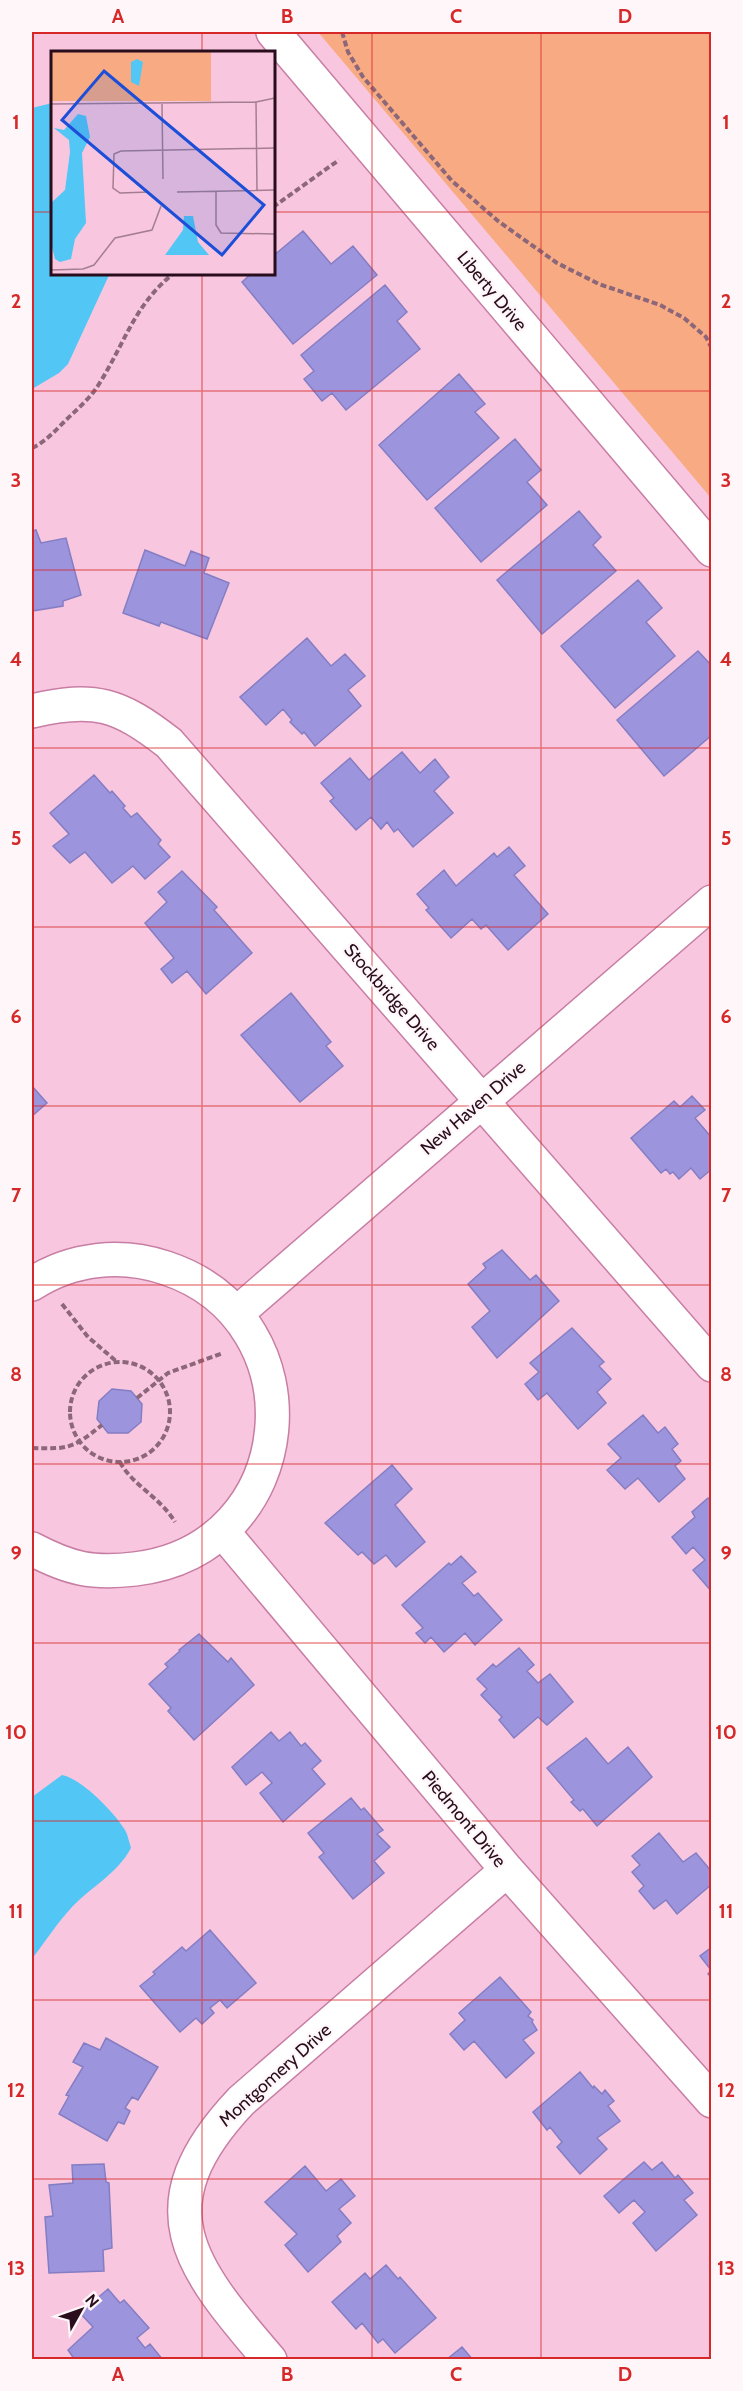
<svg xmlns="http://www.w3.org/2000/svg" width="743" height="2391" viewBox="0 0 743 2391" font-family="Cabin,sans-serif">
  <rect width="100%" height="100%" fill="#f8c7df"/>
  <path fill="#f8ab83" d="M318,32H711V498Z"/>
  <path fill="#52c6f4" d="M52,103V273H110L68,364L59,373L32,389V108Z
    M62,1775C82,1779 114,1812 125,1830C128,1835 129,1842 131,1848C117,1874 92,1886 72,1907C57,1923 45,1942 32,1959V1797Z"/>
  <path fill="#9c95dd" stroke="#857dc3" stroke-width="1.5" d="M303,231L331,264L353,246L377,275L293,344L242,282L252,273H273V256Z
    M385,285L407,312L397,321L420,349L346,410L332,393L322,401L304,379L314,371L301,355Z
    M459,374L485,404L475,412L499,438L427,500L379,445Z
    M515,439L541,470L527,482L547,505L481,562L435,508Z
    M579,511L601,537L593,545L616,571L542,634L497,580Z
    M36,530L41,543L66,538L81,595L63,601V606L32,611V531Z
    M145,550L185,566L191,551L209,558L204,573L229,583L207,639L161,622L159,626L123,613Z
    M638,580L662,608L646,622L675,656L615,708L561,646Z
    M307,638L331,666L345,654L365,676L348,690L361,706L315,746L304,732L302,734L290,722L292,720L283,709L266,725L240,697Z
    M698,651L712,666V735L664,776L617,720Z
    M402,752L420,773L435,759L449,777L434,791L453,813L413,847L398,829L394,832L387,822L381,829L371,817L356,830L330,801L334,798L321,783L350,758L369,780Z
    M94,775L110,793L112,791L125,806L123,808L131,817L137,813L161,840L158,844L170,857L145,879L133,866L112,883L85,852L70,863L53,846L69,834L50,813Z
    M509,847L525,866L514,875L548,914L508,950L486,925L481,929L472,919L451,938L426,910L429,908L417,894L444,870L456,886L494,853L497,857Z
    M182,871L217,907L214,910L252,953L206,994L187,971L172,983L161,969L174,958L145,923L167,902L158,892Z
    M291,993L331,1042L326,1046L343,1066L300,1102L241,1035Z
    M32,1086L47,1103L32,1116Z
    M692,1096L705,1110L695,1118L712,1138V1169L700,1179L691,1168L679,1179L673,1172L670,1174L666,1169L661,1173L631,1138L674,1101L680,1107Z
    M502,1250L530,1280L536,1275L559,1301L497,1358L472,1327L490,1311L468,1284L486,1268L483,1264Z
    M572,1328L604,1362L599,1366L611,1379L597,1392L606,1403L578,1429L547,1393L538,1400L525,1384L539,1372L530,1363Z
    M112,1389L131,1391L142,1404L141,1422L128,1433H108L97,1419L99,1401Z
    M643,1415L658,1433L665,1427L678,1444L672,1449L681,1461L675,1466L685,1479L659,1502L638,1478L625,1489L607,1470L621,1458L608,1444Z
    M392,1465L412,1489L395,1505L425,1542L396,1567L386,1555L374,1564L362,1552L358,1555L325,1523Z
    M708,1498L712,1502V1592L693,1570L705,1560L693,1547L686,1554L672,1537L695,1517L692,1512Z
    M461,1556L476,1572L462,1583L474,1596L478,1593L502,1620L475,1645L465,1633L444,1652L431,1637L425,1643L416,1633L423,1628L402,1605L449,1563L451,1565Z
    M199,1634L228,1662L231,1658L254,1685L194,1740L168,1711L171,1708L149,1684L168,1667L165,1664L180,1651L179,1650Z
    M519,1648L534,1665L527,1671L538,1683L550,1674L573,1702L547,1725L538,1717L514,1738L499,1720L502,1717L481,1695L487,1689L477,1679L493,1664L496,1667Z
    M271,1732L279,1741L290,1732L301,1746L305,1743L321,1761L312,1769L325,1784L283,1822L260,1793L272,1783L262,1772L246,1785L232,1767Z
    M586,1738L608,1764L628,1747L652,1777L597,1826L583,1809L580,1811L571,1802L574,1800L547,1768Z
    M351,1798L361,1810L364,1808L383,1830L377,1834L390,1847L374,1861L384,1873L353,1899L319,1857L324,1853L308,1833Z
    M659,1833L683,1862L696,1853L712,1872V1884L677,1914L666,1900L654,1909L639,1891L644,1886L632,1872L640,1865L632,1856Z
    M210,1930L256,1983L227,2008L220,2000L210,2008L214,2013L202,2024L196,2018L180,2032L140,1986L155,1974L153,1972L182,1947L186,1951Z
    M712,1947V1978L708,1974L711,1970L700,1956Z
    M500,1977L531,2012L528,2016L533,2020L532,2022L537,2030L523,2040L534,2053L506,2078L474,2041L464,2050L450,2034L465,2020L459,2013Z
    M106,2038L158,2067L138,2100L132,2097L125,2108L130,2111L124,2124L118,2122L107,2141L59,2114L69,2096L66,2095L83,2067L73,2062L84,2043L100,2050Z
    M580,2072L593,2088L594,2086L602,2094L605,2090L614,2101L608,2106L620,2121L597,2138L607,2149L580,2174L557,2147L562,2142L550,2127L547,2130L533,2112Z
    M644,2162L652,2170L662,2162L675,2178L678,2175L693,2193L684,2200L697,2215L656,2251L633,2223L645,2212L634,2200L619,2213L604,2196Z
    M104,2164L106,2182L109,2183L112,2248L103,2250L104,2271L49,2273L45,2217L53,2216L49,2185L73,2183L72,2165Z
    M305,2166L326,2191L341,2179L355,2196L339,2209L351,2223L337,2236L341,2242L308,2272L285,2245L297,2234L265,2202Z
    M386,2265L398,2279L400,2277L436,2318L395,2353L383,2339L378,2343L362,2323L356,2329L332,2302L365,2273L370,2279Z
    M108,2289L120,2303L124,2300L149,2328L137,2338L145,2348L150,2344L163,2360H75L68,2350L93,2327L80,2313Z
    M462,2347L473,2360H446Z"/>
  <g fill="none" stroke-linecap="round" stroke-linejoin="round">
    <defs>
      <path id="minor" d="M273,32L712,550
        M32,711C94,696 119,704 169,743L712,1365
        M32,1284C72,1258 121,1253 166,1268C322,1320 302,1549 135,1569C92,1574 70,1569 32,1549
        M236,1314L712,902
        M223,1532L507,1870L712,2101
        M270,2360C189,2266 141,2207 241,2101L507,1870"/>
    </defs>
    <use href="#minor" stroke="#c87ea4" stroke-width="36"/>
    <path stroke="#8c6679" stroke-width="4" stroke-dasharray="6 3" stroke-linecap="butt" d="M342,32L348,52L363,77L452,181L498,221L557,263L599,284L660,305L684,318L706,337L712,349
      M273,207L339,160
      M32,448C45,442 54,432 64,422C76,410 90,399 99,384C125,343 134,305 174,273
      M62,1304L88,1337L116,1361
      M70 1412a50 50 0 1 1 100 0a50 50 0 1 1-100 0Z
      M137,1398L168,1373L223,1353
      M32,1448C69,1449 72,1449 102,1425
      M120,1462C132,1485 161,1498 175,1522"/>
    <use href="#minor" stroke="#fff" stroke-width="33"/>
  </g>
  <path fill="none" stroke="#d62828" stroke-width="1.5" stroke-opacity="0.55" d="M202,32V52M372,32V2360M541,32V2360M32,212H52M273,212H712M202,273V2360M32,391H712M32,570H712M32,748H712M32,927H712M32,1106H712M32,1285H712M32,1464H712M32,1643H712M32,1821H712M32,2000H712M32,2179H712"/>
  <g text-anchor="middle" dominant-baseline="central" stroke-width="4.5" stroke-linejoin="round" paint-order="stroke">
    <g font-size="18" fill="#290d1c" stroke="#fef6f9">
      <text transform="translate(492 291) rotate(50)">Liberty Drive</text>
      <text transform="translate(392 997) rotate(49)">Stockbridge Drive</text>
      <text transform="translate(473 1108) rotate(-41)">New Haven Drive</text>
      <text transform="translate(464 1819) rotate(50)">Piedmont Drive</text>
      <text transform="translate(275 2075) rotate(-42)">Montgomery Drive</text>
    </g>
  </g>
  <g transform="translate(51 51)">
    <rect width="224" height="224" fill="#f8c7df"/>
    <path d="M0,0H160V50H0Z" fill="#f8ab83"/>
    <path d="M86,8L92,11L88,35L80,31V11ZM27,63L35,65L39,86L31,102L35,172L24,188L20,208L9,211L4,208L0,192V152L14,139L19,101L18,89L3,77L13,79ZM133,165H142L147,191L158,204H114L132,179Z" fill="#52c6f4"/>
    <path fill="none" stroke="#a57d91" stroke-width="1.5" d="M205,51L206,140M0,53L205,51L224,47M111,53L112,128M98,141L69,142L62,137L63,103L70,100L224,97M126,141L224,139M165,141V174L170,182L224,183M0,219L32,218L43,214L64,187L101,179L110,155"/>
    <path fill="#1d4ed8" fill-opacity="0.15" stroke="#1d4ed8" stroke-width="3" d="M53,20L213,154L171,204L11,69Z"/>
    <rect width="224" height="224" fill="none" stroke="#290d1c" stroke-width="3"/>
  </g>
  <rect width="743" height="2391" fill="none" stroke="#fef6f9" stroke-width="66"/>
  <g transform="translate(81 2310) rotate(50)" stroke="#fef6f9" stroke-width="4.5" paint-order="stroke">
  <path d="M0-4.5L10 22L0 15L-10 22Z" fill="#290d1c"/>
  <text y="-9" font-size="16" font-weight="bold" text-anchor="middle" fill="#290d1c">N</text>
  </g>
  <rect x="33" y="33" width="677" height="2325" fill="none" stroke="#d62828" stroke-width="2"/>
  <g font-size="20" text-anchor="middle" font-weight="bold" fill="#d62828">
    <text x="118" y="23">A</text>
    <text x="287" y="23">B</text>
    <text x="456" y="23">C</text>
    <text x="625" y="23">D</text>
    <text x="16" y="129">1</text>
    <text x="726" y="129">1</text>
    <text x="16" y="308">2</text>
    <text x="726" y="308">2</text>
    <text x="16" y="487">3</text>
    <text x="726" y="487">3</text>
    <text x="16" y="666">4</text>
    <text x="726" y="666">4</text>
    <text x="16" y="845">5</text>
    <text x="726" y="845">5</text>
    <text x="16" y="1023">6</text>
    <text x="726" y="1023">6</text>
    <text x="16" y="1202">7</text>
    <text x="726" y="1202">7</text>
    <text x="16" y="1381">8</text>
    <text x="726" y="1381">8</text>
    <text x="16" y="1560">9</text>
    <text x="726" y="1560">9</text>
    <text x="16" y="1739">10</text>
    <text x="726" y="1739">10</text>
    <text x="16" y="1918">11</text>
    <text x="726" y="1918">11</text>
    <text x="16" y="2097">12</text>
    <text x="726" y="2097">12</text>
    <text x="16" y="2275">13</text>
    <text x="726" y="2275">13</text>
    <text x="118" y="2381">A</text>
    <text x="287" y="2381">B</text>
    <text x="456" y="2381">C</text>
    <text x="625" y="2381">D</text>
  </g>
</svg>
